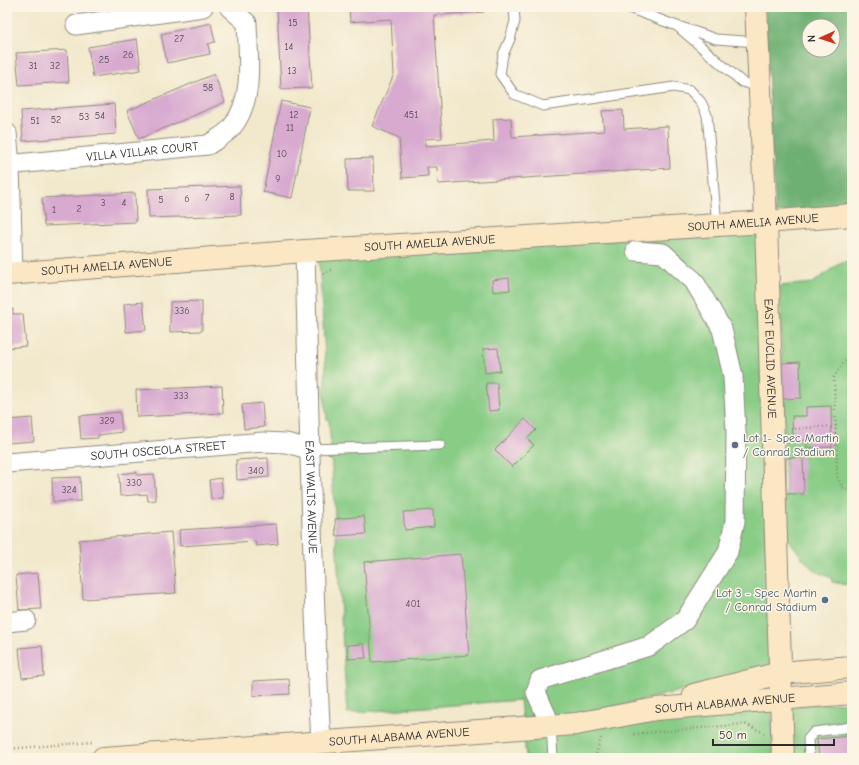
<svg xmlns="http://www.w3.org/2000/svg" width="859" height="765" viewBox="0 0 859 765" font-family="'Comic Neue',sans-serif">
  <rect width="100%" height="100%" fill="#fcf5e5"/>
  <filter id="ink" filterUnits="userSpaceOnUse"><feTurbulence type="fractalNoise" baseFrequency=".025" numOctaves="2"/><feDisplacementMap in="SourceGraphic" scale="8" xChannelSelector="R" yChannelSelector="G"/><feConvolveMatrix kernelMatrix="1 2 1 2 8 2 1 2 1" color-interpolation-filters="sRGB"/></filter>
  <filter id="wash" filterUnits="userSpaceOnUse"><feTurbulence type="fractalNoise" baseFrequency=".012" numOctaves="4" result="noise"/><feDisplacementMap in="SourceGraphic" scale="16" xChannelSelector="R" yChannelSelector="G"/><feGaussianBlur stdDeviation="0.9" result="paint"/><feColorMatrix in="noise" values="0 0 0 0 0 0 0 0 0 0 0 0 0 0 0 0 0 1.4 0 .05"/><feComposite in="paint" operator="in"/></filter>
  <g filter="url(#wash)">
    <rect width="100%" height="100%" fill="#f2e9cd"/>
    <path fill="#88cc86" stroke="#5a7c58" d="M757,231L770,667L672,693L575,716L522,719L520,700L347,713L329,420L327,419L324,392L326,370L319,259Z
      M852,261V586L832,582V578L817,572L803,559L787,537L780,286L813,283L841,262Z
      M852,702V758H787L788,711L795,706Z
      M772,707L773,758H526L524,736L657,717Z"/>
    <path fill="#6eb073" stroke="#4c6e4f" fill-rule="evenodd" d="M765,7H852V206L775,213ZM809,26H833V50H809Z"/>
    <g id="blocks">
      <path fill="#d8aad0" d="M277,7H307L312,88L281,89Z
        M349,7H483L484,12L434,15L442,138L425,139V146L494,141L493,119L511,118L512,137L604,131L602,111L623,110L624,129L668,126L670,168L438,184L437,167H427L428,176L402,178L399,138L372,126L394,74L391,19L350,22Z
        M211,23L215,42L208,44L210,54L167,63L161,34Z
        M137,39L141,70L93,77L88,47Z
        M67,50L69,82L19,85L16,53Z
        M214,74L225,102L139,139L127,111Z
        M281,101L310,107L292,198L263,192Z
        M114,104L116,134L23,141L21,111Z
        M373,158L374,191H348L347,159Z
        M240,186L241,215L149,218L148,189Z
        M135,193L136,222L44,226L42,198Z
        M509,278L510,290L493,292L492,280Z
        M202,301V331L170,332V302Z
        M143,302L146,330L126,332L124,304Z
        M13,309V314H23L26,346L7,348V310Z
        M498,348L500,371L485,373L483,349Z
        M800,362L801,398L783,399L782,363Z
        M486,383H497L499,410L489,411Z
        M222,386L223,413L137,417L136,390Z
        M262,403L264,427L244,429L242,405Z
        M831,406L832,447L807,448V440L793,441L792,416H806V407Z
        M120,412L122,432L98,435V438L81,439L79,416Z
        M32,418L34,441L8,443L7,420Z
        M525,419L536,430L527,439L534,445L512,467L495,450Z
        M803,457L804,494H786V458Z
        M268,458L269,477L237,480L236,460Z
        M137,472V475L154,474L156,500L148,501L147,494L120,496L119,474Z
        M80,477L81,501L53,502L52,478Z
        M221,478L223,498L211,499L209,480Z
        M433,510L434,527L405,530L403,512Z
        M364,516L366,534L336,536L335,519Z
        M276,524L278,544L256,546L255,541L180,546L179,530Z
        M171,532L176,593L83,599L79,540Z
        M461,554L469,655L372,662L364,562Z
        M38,573L41,609L19,610L16,575Z
        M364,644L366,658L348,659L347,645Z
        M42,646L44,676L22,678L19,648Z
        M289,679L290,694L253,696V681Z
        M852,736V758H819L817,739Z"/>
    </g>
  </g>
  <g filter="url(#ink)">
    <use href="#blocks" fill-opacity="0" stroke="#8e8a7c" stroke-width="1"/>
    <g fill="none" stroke-linecap="round" stroke-linejoin="round">
      <defs>
        <path id="lane" d="M514,7L515,21L510,39L503,55L500,74L514,94L543,106L674,87L690,90L701,102L707,115L717,225
          M626,7L677,26L742,82L759,87
          M681,27L716,39L757,42
          M309,449L440,445
          M551,726L553,758
          M809,758L808,739L814,732L852,727"/>
        <g id="street">
          <path d="M76,25L203,7"/>
          <path d="M7,133L10,165L13,274"/>
          <path id="s1" d="M7,165L208,145C215,140 227,134 232,127C255,98 248,57 247,23L229,7"/>
          <path id="s2" d="M305,251C309,415 312,579 321,742"/>
          <path id="s3" d="M7,463L263,442L286,443L309,449"/>
          <path d="M7,622L26,620"/>
          <path d="M551,726L536,692L540,680L649,646L685,620L728,552L735,521L736,432L733,376L722,329L694,281L663,253L636,251"/>
        </g>
        <g id="secondary">
          <path id="s4" d="M756,7L766,222L783,758"/>
          <path id="s5" d="M7,274L305,251L766,222L852,215"/>
          <path d="M694,695L780,673L852,667"/>
          <path id="s6" d="M103,758L576,724L656,709L852,693"/>
        </g>
      </defs>
      <use href="#lane" stroke="#8e8a7c" stroke-width="11"/>
      <use href="#street" stroke="#8e8a7c" stroke-width="21"/>
      <use href="#secondary" stroke="#8e8a7c" stroke-width="24"/>
      <path stroke="#8e8a7c" stroke-width="2.5" stroke-dasharray="1 3" stroke-linecap="butt" d="M323,274L333,269
        M852,356L843,363L834,377L837,476L842,487L852,493
        M791,429L836,426
        M634,734L745,724L764,733
        M7,749L92,742
        M595,758L601,738"/>
      <use href="#lane" stroke="#fff" stroke-width="9"/>
      <use href="#street" stroke="#fff" stroke-width="19"/>
      <use href="#secondary" stroke="#fbe7c3" stroke-width="22"/>
    </g>
  </g>
  <g fill="#5c6f8a" stroke="#fcf5e5" stroke-width="1.5">
    <circle cx="735" cy="445" r="4"/>
    <circle cx="825" cy="600" r="4"/>
  </g>
  <g text-anchor="middle" dominant-baseline="central" stroke-width="3" stroke-linejoin="round" paint-order="stroke">
    <g font-size="10" fill="#564b54">
      <text x="293" y="23">15</text>
      <text x="179" y="39">27</text>
      <text x="289" y="47">14</text>
      <text x="128" y="55">26</text>
      <text x="104" y="60">25</text>
      <text x="33" y="66">31</text>
      <text x="55" y="66">32</text>
      <text x="292" y="71">13</text>
      <text x="208" y="88">58</text>
      <text x="294" y="115">12</text>
      <text x="411" y="115">451</text>
      <text x="100" y="116">54</text>
      <text x="84" y="117">53</text>
      <text x="56" y="120">52</text>
      <text x="35" y="121">51</text>
      <text x="290" y="128">11</text>
      <text x="282" y="154">10</text>
      <text x="278" y="179">9</text>
      <text x="232" y="197">8</text>
      <text x="207" y="198">7</text>
      <text x="187" y="199">6</text>
      <text x="161" y="200">5</text>
      <text x="103" y="203">3</text>
      <text x="124" y="203">4</text>
      <text x="79" y="209">2</text>
      <text x="54" y="210">1</text>
      <text x="182" y="311">336</text>
      <text x="181" y="396">333</text>
      <text x="107" y="421">329</text>
      <text x="256" y="471">340</text>
      <text x="134" y="483">330</text>
      <text x="69" y="490">324</text>
      <text x="413" y="604">401</text>
    </g>
    <g font-size="12" fill="#2b2b2b" stroke="#fcf5e5">
      <text stroke="none"><textPath href="#s1" startOffset="136">VILLA VILLAR COURT</textPath></text>
      <text stroke="none"><textPath href="#s5" startOffset="748">SOUTH AMELIA AVENUE</textPath></text>
      <text stroke="none"><textPath href="#s5" startOffset="424">SOUTH AMELIA AVENUE</textPath></text>
      <text stroke="none"><textPath href="#s5" startOffset="100">SOUTH AMELIA AVENUE</textPath></text>
      <text stroke="none"><textPath href="#s4" startOffset="352">EAST EUCLID AVENUE</textPath></text>
      <text stroke="none"><textPath href="#s3" startOffset="152">SOUTH OSCEOLA STREET</textPath></text>
      <text stroke="none"><textPath href="#s2" startOffset="246">EAST WALTS AVENUE</textPath></text>
      <text stroke="none"><textPath href="#s6" startOffset="625">SOUTH ALABAMA AVENUE</textPath></text>
      <text stroke="none"><textPath href="#s6" startOffset="297">SOUTH ALABAMA AVENUE</textPath></text>
    </g>
    <g font-size="12" fill="#4e5e75" stroke="#fcf5e5" text-anchor="start">
      <text x="743" y="438">Lot 1- Spec Martin<tspan x="743" dy="14">/ Conrad Stadium</tspan></text>
      <text x="817" y="593" text-anchor="end">Lot 3 - Spec Martin<tspan x="817" dy="14">/ Conrad Stadium</tspan></text>
    </g>
  </g>
  <rect width="859" height="765" fill="none" stroke="#fcf5e5" stroke-width="24"/>
  <g transform="translate(821 38) rotate(267)"><circle r="19" fill="#fcf5e5" stroke="#a8a49b"/>
  <path d="M0-3L7 15L0 10L-7 15Z" fill="#c8321e"/>
  <text y="-6" font-size="11" font-weight="bold" text-anchor="middle" fill="#2b2b2b">N</text>
  </g>
  <path d="M713 739v6h121v-6" fill="none" stroke="#2b2b2b" stroke-width="2"/>
  <text x="719" y="739" font-size="12" fill="#2b2b2b" stroke="#fcf5e5" stroke-width="3" paint-order="stroke">50 m</text>
</svg>
